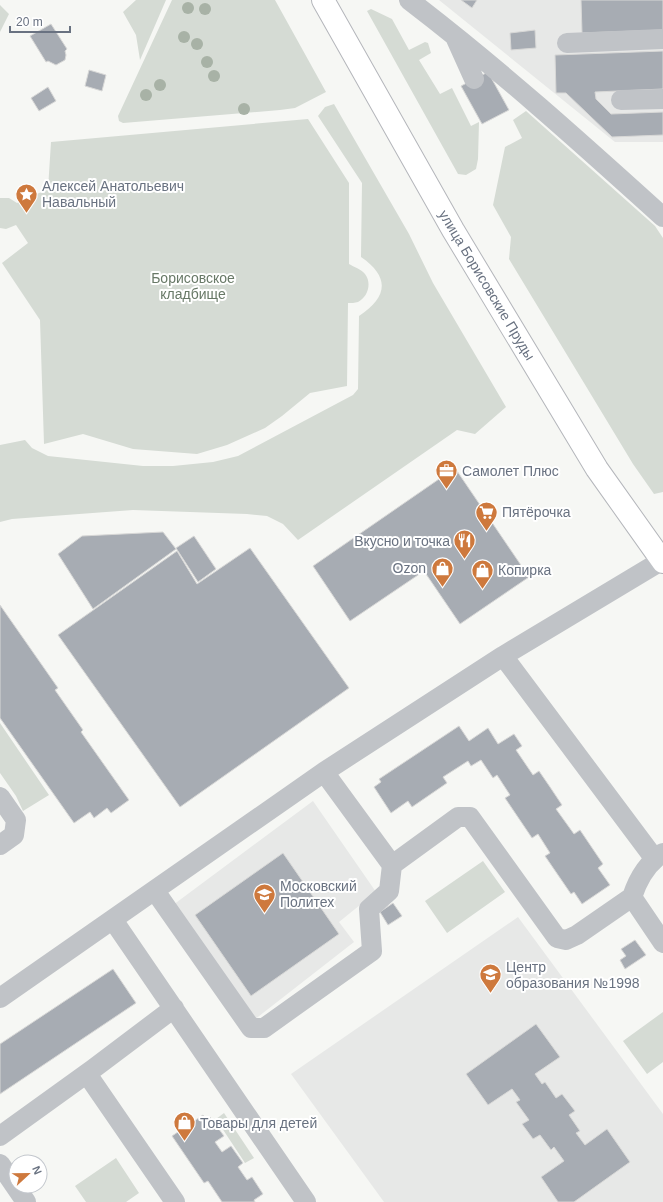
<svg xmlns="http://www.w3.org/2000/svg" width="663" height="1202" viewBox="0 0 663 1202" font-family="Arial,sans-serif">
  <rect width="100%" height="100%" fill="#f6f7f4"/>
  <path fill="#e7e8e7" d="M439,0H663V142H615Z
    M313,801L376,892L339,922L354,942L254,1020L173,905Z
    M518,917L663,1114V1202H384L291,1074Z"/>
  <path fill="#d5dbd4" d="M136,0H166L140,60L136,35L123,12Z
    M172,0H275L326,92L295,108L280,110L123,123L119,121L118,116Z
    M0,5L9,14L0,32Z
    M371,9L392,19L409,50L425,42L428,43L431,53L419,60L440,94L452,88L471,126L479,122L478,159L476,169L466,175L458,174L367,11Z
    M334,104L409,234L433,283L506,407L475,434L457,430L298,540L283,524L267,516L247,514L133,510L12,519L0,522V445L25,440L32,448L48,456L143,466H173L213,462L238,456L353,395L358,389L359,316C388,297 390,277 361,257L362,183L318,116L325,107Z
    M526,111L655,226L663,238V492L654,494L633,464L509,259L511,237L493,205L505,147L522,138L513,120Z
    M308,119L349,183V264C354,267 361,269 365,274C372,283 368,297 358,302C355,303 351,303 348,303L347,386L310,393L282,416L265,428L227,445L197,454L133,449L83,434L44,444L40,320L2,263L28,243L16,225L6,229L0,228V198H9L17,203L48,189L51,142Z
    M0,723L49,795L23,811L16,796L0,773Z
    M483,861L505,892L447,933L425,901Z
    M663,1012V1062L647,1074L623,1041Z
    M224,1113L254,1158L245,1163L216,1119Z
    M116,1158L139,1193L126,1202H86L75,1186Z"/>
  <path fill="#a7acb3" stroke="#d8d8d7" d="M461,0H477L472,8Z
    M581,0H663V30L582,33Z
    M51,24L67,49L65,51L66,55L65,60L56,65L48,61L46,62L30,36Z
    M535,30L536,48L511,50L510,33Z
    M663,51V89L595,92L596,99L611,114L663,112V135L612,137L566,93H556L555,55Z
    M89,70L106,75L102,91L85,86Z
    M488,72L509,110L482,124L461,86Z
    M48,87L56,101L39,111L31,98Z
    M455,468L529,577L460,624L424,571L350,621L313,566Z
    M163,532L176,549L93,609L58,554L82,536Z
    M194,536L216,569L198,582L176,548Z
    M250,548L349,688L180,807L58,635L177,551L197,584Z
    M0,605L58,688L55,690L83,730L81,732L129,800L111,813L107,808L94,818L90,812L74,823L0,718Z
    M459,726L469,741L488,728L498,744L514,734L522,746L516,750L533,775L539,771L550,787L562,805L556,809L574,834L580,830L603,864L598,868L610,885L582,904L574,892L571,894L545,856L550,853L538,834L532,838L505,798L510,795L497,775L493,778L481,760L471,766L468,761L443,777L447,783L412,807L408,801L391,813L374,787L381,782L379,779Z
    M283,853L339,934L251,996L195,915Z
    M393,903L402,916L388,925L380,912Z
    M635,940L646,955L625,969L620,960L626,956L621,949Z
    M113,969L136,1003L0,1094V1044Z
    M536,1024L560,1057L535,1074L542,1084L545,1082L556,1098L562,1094L575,1111L569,1115L580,1131L576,1133L585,1145L607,1129L630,1162L574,1202H558L541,1177L564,1161L554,1147L551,1150L540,1135L533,1139L522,1124L529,1120L516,1102L520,1100L512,1089L488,1105L466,1074Z
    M203,1115L207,1120L210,1117L224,1136L215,1142L222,1152L231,1146L243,1163L238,1167L247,1180L252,1177L263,1194L254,1200L255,1202H222L208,1181L204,1183L172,1136Z"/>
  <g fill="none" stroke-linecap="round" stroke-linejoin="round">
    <defs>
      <path id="major" d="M323,0L453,230L597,469L663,562"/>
    </defs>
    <use href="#major" stroke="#b4b6bb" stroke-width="24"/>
    <path stroke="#c0c3c7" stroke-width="20" d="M409,0C498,68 580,142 663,217
      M456,39L474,79
      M567,43L663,39
      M621,100L663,99
      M503,656L654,858
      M324,772L392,865L458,817H470L557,938L566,940L577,935L632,897
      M0,797L16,820L14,835L0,845
      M663,853C647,863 638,879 632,897L663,943
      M155,891L251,1028H264L372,951L369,909L389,891L392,865
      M113,920L306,1202
      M0,998L324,772L503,656L661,561
      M87,1074L175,1202
      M0,1136L93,1069L174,1008
      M0,1164L26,1202"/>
    <use href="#major" stroke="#fff" stroke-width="22"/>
  </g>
  <g fill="#a8b2a6">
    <circle cx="188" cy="8" r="6"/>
    <circle cx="205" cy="9" r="6"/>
    <circle cx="184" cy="37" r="6"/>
    <circle cx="197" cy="44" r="6"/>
    <circle cx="207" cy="62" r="6"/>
    <circle cx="214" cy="76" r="6"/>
    <circle cx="160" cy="85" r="6"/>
    <circle cx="146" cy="95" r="6"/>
    <circle cx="244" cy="109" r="6"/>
  </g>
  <defs>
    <symbol id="sight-pin" viewBox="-11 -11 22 30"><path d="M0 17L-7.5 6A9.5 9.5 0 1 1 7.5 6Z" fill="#ce793d" stroke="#fff"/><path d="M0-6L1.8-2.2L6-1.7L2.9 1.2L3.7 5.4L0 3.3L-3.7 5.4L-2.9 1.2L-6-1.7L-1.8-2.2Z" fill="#fff"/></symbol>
    <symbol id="office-pin" viewBox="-11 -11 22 30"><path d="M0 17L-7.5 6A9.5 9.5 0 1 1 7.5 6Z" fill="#ce793d" stroke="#fff"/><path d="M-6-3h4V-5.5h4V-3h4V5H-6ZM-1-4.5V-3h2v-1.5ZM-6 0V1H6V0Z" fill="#fff"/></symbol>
    <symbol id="supermarket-pin" viewBox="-11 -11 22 30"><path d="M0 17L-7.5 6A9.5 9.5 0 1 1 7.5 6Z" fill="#ce793d" stroke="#fff"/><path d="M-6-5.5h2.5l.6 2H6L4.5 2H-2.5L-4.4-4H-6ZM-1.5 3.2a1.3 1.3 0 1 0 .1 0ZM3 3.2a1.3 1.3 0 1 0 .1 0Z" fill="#fff"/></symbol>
    <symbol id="restaurant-pin" viewBox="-11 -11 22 30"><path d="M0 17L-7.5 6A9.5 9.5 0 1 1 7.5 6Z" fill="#ce793d" stroke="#fff"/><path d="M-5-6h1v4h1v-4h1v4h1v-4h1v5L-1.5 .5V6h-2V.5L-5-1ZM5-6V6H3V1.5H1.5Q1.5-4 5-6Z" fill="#fff"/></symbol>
    <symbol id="shop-pin" viewBox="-11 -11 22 30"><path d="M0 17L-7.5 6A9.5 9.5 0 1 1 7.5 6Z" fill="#ce793d" stroke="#fff"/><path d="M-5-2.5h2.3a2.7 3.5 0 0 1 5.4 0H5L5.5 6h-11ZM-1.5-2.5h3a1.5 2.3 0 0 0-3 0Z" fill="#fff"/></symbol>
    <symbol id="university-pin" viewBox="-11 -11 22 30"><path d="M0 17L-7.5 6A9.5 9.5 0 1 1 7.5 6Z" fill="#ce793d" stroke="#fff"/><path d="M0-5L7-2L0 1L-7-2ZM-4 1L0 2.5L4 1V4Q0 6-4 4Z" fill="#fff"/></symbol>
    <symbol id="school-pin" viewBox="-11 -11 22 30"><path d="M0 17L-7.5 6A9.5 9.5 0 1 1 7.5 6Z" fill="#ce793d" stroke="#fff"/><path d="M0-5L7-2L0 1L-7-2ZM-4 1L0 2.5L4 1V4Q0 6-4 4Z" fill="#fff"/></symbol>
  </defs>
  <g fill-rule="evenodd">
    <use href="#sight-pin" x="14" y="182" width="25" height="34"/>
    <use href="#office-pin" x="434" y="458" width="25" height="34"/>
    <use href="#supermarket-pin" x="474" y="500" width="25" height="34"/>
    <use href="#restaurant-pin" x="452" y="528" width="25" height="34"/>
    <use href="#shop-pin" x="430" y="556" width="25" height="34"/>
    <use href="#shop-pin" x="470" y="558" width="25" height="34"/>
    <use href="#university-pin" x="252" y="882" width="25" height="34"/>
    <use href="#school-pin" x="478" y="962" width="25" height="34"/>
    <use href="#shop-pin" x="172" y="1110" width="25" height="34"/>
  </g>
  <g text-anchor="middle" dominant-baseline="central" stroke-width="4" stroke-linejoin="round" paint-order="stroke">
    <g font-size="14" fill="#697281" stroke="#fff" text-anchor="start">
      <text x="42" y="186">Алексей Анатольевич<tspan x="42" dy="16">Навальный</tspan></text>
      <text x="462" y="471">Самолет Плюс</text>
      <text x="502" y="512">Пятёрочка</text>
      <text x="450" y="541" text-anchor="end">Вкусно и точка</text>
      <text x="426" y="568" text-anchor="end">Ozon</text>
      <text x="498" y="570">Копирка</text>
      <text x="280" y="886">Московский<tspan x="280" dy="16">Политех</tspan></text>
      <text x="506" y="967">Центр<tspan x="506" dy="16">образования №1998</tspan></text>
      <text x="200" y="1123">Товары для детей</text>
    </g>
    <g font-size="14" fill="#687967" stroke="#fff">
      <text x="193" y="278">Борисовское<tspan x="193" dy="16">кладбище</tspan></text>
    </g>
    <g font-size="14" fill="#697281" stroke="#fff">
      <text transform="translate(487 285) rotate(59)">улица Борисовские Пруды</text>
    </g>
  </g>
  <g transform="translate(28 1174) rotate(68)"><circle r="19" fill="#ffffff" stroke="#c3c7cd"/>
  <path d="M0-3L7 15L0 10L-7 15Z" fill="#ce793d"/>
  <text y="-6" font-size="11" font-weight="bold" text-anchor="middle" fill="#697281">N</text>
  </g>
  <path d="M10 26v6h60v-6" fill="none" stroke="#697281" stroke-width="2"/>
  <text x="16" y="26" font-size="12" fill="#697281" stroke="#ffffff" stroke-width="3" paint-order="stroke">20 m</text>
</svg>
